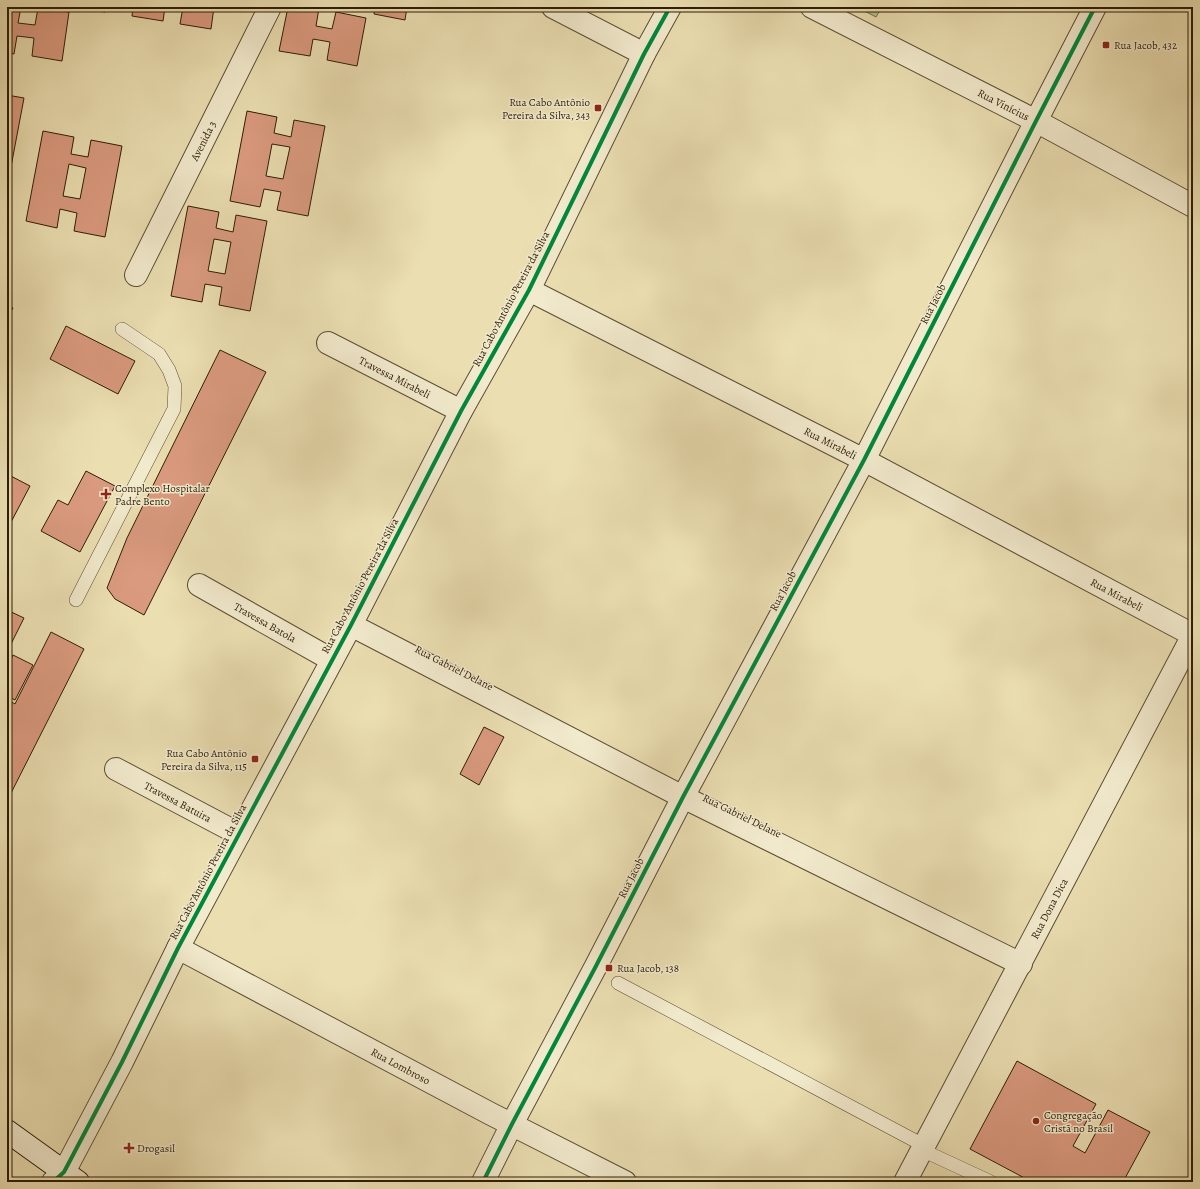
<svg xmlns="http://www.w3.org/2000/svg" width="1200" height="1189" viewBox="0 0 1200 1189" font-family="Alegreya,serif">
  <rect width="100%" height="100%" fill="#ebdfb2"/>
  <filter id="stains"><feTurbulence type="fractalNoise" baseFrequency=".005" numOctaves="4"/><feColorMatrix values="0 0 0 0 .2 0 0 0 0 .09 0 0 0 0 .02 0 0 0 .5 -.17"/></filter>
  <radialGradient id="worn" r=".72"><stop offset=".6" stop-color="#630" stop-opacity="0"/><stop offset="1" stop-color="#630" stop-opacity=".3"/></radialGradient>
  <path fill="#b7c28c" stroke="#72704a" d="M857,7H882L876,17Z"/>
  <path fill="#da9a7f" stroke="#2d1d07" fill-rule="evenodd" d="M7,7H21L18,23L35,25L38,8L69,12L62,61L32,56L34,38L17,36L14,54L7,53Z
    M74,7H105V12Z
    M133,7H165L163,21L132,16Z
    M183,7H214L211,29L180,24Z
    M288,7L319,8L316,26L332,29L336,12L366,18L357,66L327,60L330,42L313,39L310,56L279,51Z
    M338,7H358L357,11Z
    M375,7H407L405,20L374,14Z
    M7,95L24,98L7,188Z
    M247,111L277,117L274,133L291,137L294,120L325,126L308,216L277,210L281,192L264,189L260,207L230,201ZM272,144L290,147L283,179L266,176Z
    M43,131L74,137L71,154L88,157L91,140L122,146L105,237L74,231L77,213L60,209L57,228L26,221ZM69,164L86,168L80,199L63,196Z
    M188,206L219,212L216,228L233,232L236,215L267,221L250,311L219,305L222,287L205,284L202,302L171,296ZM214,239L231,242L225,274L208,271Z
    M7,305L13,308L7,318Z
    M66,326L135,361L118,394L50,359Z
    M220,350L266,372L144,615L115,599L107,588L127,538Z
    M86,471L115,486L80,552L41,531L58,500L68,505Z
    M7,474L30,486L10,524L7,522Z
    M7,610L24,618L7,652Z
    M51,632L84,649L7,801V699L15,704Z
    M13,655L33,665L15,700L7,696V667Z
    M484,727L504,737L479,785L460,774Z
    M1017,1061L1096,1104L1073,1146L1085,1153L1108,1110L1150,1132L1123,1182H1032L970,1149Z"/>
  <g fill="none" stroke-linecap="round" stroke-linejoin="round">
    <defs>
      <path id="lane" d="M76,600L174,409L175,386L169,370L159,354L122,329
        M618,983L925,1146
        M922,1150L991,1182"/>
      <g id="street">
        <path d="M553,7L644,54"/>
        <path id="s1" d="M812,7L1036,121L1193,206"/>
        <path id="s2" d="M136,275L270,7"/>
        <path id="s3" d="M529,290L864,460L1193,635"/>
        <path id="s4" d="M328,343L461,411"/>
        <path id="s5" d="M199,585L332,660"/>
        <path d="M351,625L683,797L1021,964"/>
        <path id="s6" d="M116,769L239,834"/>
        <path id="s7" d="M178,948L491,1114L625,1182"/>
        <path d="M53,1182L64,1172L122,1062L178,948L351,625L461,411L529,290L644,54L670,7"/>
        <path d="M483,1182L512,1124L596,966L683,797L864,460L1036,121L1095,7"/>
        <path id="s8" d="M905,1182L1193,635"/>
      </g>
      <path id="secondary" d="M7,1131L78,1182"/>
    </defs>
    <use href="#lane" stroke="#5c4e32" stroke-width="14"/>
    <use href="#street" stroke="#5c4e32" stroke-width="24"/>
    <use href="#secondary" stroke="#2d1d07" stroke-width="24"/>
    <use href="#lane" stroke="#f2eacd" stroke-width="13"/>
    <use href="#street" stroke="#f2eacd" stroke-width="22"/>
    <use href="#secondary" stroke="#f2eacd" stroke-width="22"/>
    <defs>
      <path id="cycleway" d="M53,1182L64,1172L122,1062L178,948L351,625L461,411L529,290L644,54L670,7
        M483,1182L512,1124L596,966L683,797L864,460L1036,121L1095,7"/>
    </defs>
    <use href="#cycleway" stroke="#f2eacd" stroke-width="6"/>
    <use href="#cycleway" stroke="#00873e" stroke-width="4"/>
  </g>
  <g fill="#8f2418" stroke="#f2eacd" stroke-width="1.5">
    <rect x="1102" y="41" width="8" height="8" rx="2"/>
    <rect x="594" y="104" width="8" height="8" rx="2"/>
    <path d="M104 488h4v4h4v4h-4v4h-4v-4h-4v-4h4z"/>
    <rect x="251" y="755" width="8" height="8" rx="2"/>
    <rect x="605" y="964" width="8" height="8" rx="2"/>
    <circle cx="1036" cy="1121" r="4"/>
    <path d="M127 1142h4v4h4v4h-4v4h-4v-4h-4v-4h4z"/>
  </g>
  <g text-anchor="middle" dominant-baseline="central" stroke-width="3" stroke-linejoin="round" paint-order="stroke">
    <g font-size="11" fill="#2d1d07" stroke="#f2eacd" text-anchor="start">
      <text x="1114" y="45">Rua Jacob, 432</text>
      <text x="590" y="102" text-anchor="end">Rua Cabo Antônio<tspan x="590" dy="13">Pereira da Silva, 343</tspan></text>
      <text x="115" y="488">Complexo Hospitalar<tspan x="115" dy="13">Padre Bento</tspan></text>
      <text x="247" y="753" text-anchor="end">Rua Cabo Antônio<tspan x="247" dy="13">Pereira da Silva, 115</tspan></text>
      <text x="617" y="968">Rua Jacob, 138</text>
      <text x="1044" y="1115">Congregação<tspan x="1044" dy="13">Cristã no Brasil</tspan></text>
      <text x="137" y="1148">Drogasil</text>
    </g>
    <g font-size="11" fill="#2d1d07" stroke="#f2eacd">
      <text stroke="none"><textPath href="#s1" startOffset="215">Rua Vinícius</textPath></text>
      <text stroke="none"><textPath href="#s2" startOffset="150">Avenida 3</textPath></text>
      <text transform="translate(511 299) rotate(-62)">Rua Cabo Antônio Pereira da Silva</text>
      <text transform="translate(933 304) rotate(-63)">Rua Jacob</text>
      <text stroke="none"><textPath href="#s4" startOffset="75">Travessa Mirabeli</textPath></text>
      <text stroke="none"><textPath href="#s3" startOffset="338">Rua Mirabeli</textPath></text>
      <text transform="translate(360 586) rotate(-62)">Rua Cabo Antônio Pereira da Silva</text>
      <text transform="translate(783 591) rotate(-62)">Rua Jacob</text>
      <text stroke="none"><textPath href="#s3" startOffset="662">Rua Mirabeli</textPath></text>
      <text stroke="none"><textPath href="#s5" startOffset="76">Travessa Batola</textPath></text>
      <text transform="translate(454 668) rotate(27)">Rua Gabriel Delane</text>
      <text stroke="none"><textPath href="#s6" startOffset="70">Travessa Batuira</textPath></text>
      <text transform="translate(742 816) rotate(26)">Rua Gabriel Delane</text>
      <text transform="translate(208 872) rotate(-62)">Rua Cabo Antônio Pereira da Silva</text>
      <text transform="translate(631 878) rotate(-63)">Rua Jacob</text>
      <text stroke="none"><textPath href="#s8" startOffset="309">Rua Dona Dica</textPath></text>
      <text stroke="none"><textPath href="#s7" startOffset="252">Rua Lombroso</textPath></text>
    </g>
  </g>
  <rect width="1200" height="1189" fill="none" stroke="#ebdfb2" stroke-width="24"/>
  <rect x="8" y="8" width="1184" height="1173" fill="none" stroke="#2d1d07" stroke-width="2"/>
  <rect x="12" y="12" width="1176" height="1165" fill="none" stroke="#2d1d07"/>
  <rect width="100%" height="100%" filter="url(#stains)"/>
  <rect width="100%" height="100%" fill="url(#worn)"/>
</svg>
